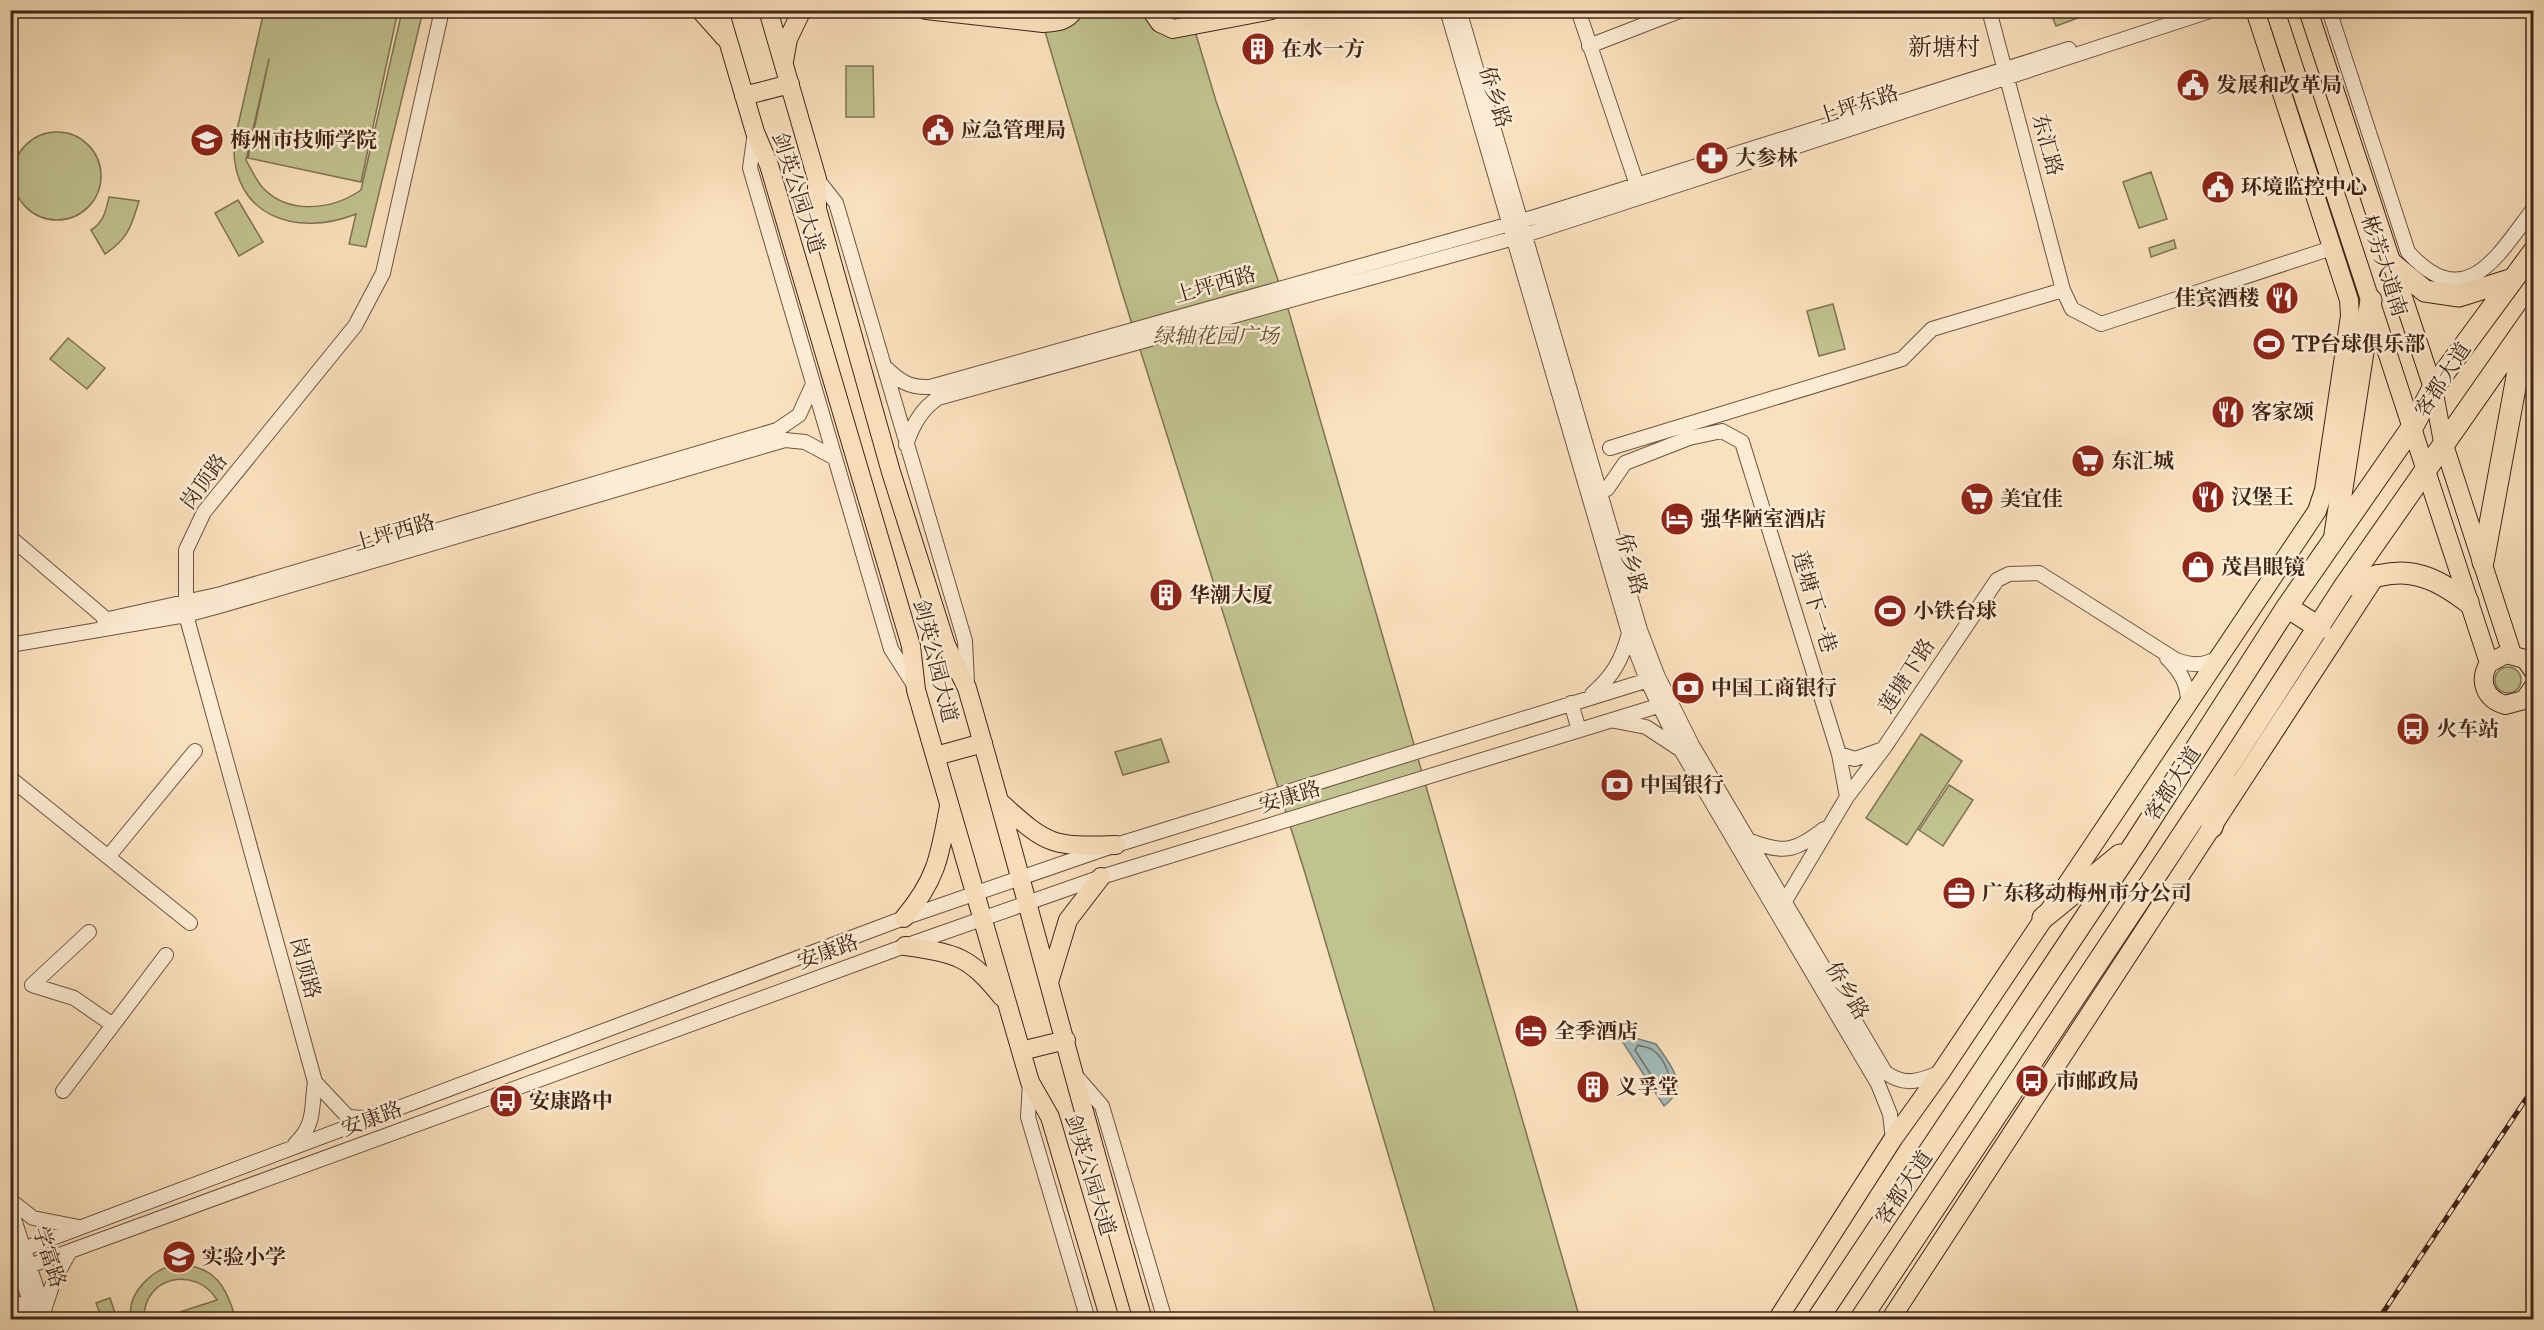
<svg xmlns="http://www.w3.org/2000/svg" width="2544" height="1330" viewBox="0 0 2544 1330" font-family="'IM FELL Double Pica','Noto Serif SC',serif">
  <rect width="100%" height="100%" fill="#fae1bd"/>
  <filter id="stains"><feTurbulence type="fractalNoise" baseFrequency=".00333" numOctaves="4"/><feColorMatrix values="0 0 0 0 .2 0 0 0 0 .09 0 0 0 0 .02 0 0 0 .5 -.17"/></filter>
  <radialGradient id="worn" r=".72"><stop offset=".6" stop-color="#630" stop-opacity="0"/><stop offset="1" stop-color="#630" stop-opacity=".3"/></radialGradient>
  <path fill="#c0c28f" stroke="#807354" stroke-width="1.5" d="M264,11H398L361,182L248,158L269,59L246,160C251,169 256,180 263,188C289,215 332,210 361,190L402,11H423L366,247L349,244L356,214C296,238 231,216 234,143Z
    M1039,11H1189L1216,101L1289,312L1580,1319H1437L1305,873L1121,289Z
    M2050,11H2085L2086,15L2056,26Z
    M846,66H873L874,117H846Z
    M13 176a44 44 0 1 1 88 0a44 44 0 1 1-88 0Z
    M2151,172L2167,219L2139,228L2123,182Z
    M109,197L139,201C131,227 128,239 105,254L91,230C104,222 106,210 109,197Z
    M238,200L263,242L239,256L215,213Z
    M2174,240L2176,248L2151,257L2149,248Z
    M1833,304L1845,349L1819,356L1807,311Z
    M68,338L105,368L87,389L50,359Z
    M2495 680a13 13 0 1 1 26 0a13 13 0 1 1-26 0Z
    M1921,734L1962,761L1907,845L1866,818Z
    M1161,739L1169,762L1123,775L1115,752Z
    M1949,785L1973,800L1943,846L1919,830Z
    M178,1264C217,1267 225,1286 236,1319H158L217,1300C196,1265 143,1276 144,1319H131C126,1292 154,1268 178,1264Z
    M110,1298L117,1319H102L96,1303Z"/>
  <path fill="#a1bbba" stroke="#7b7f79" stroke-width="1.5" d="M1635,1038L1656,1044C1671,1065 1690,1086 1664,1106L1622,1041Z"/>
  <g fill="none" stroke-linecap="round" stroke-linejoin="round">
    <path stroke="#717069" stroke-width="1.5" d="M1638,1045C1642,1047 1649,1047 1653,1050C1665,1059 1675,1082 1668,1095H1664L1635,1050Z"/>
    <defs>
      <path id="minor" d="M1447,10L1629,633L1647,680L1681,750L1878,1084L1890,1114L1893,1139
        M1459,10L1640,630L1658,677L1692,745L1885,1072C1904,1087 1921,1081 1941,1072
        M1578,10L1636,182
        M1989,10L2063,290L2072,309L2101,324L2332,248
        M2329,10L2408,252C2466,316 2498,255 2534,208
        M1589,46L1682,10
        M755,132L750,168L891,649L914,685
        M817,179L836,203L965,641L967,683
        M884,366C899,381 909,388 930,387L1535,217L2069,49
        M906,445C912,426 921,409 938,398L1525,235L2213,10
        M1610,448L1902,359L1932,329L2063,290
        M1607,489L1625,463L1689,438L1722,431L1742,442L1839,754L1847,797
        M10,537L106,619
        M104,620L221,594L777,430L799,415L813,384
        M10,645L186,615L223,605L785,440L805,442L835,458
        M2167,658C2181,672 2188,684 2188,703
        M1592,694C1613,676 1622,660 1629,633
        M1571,703L1579,730
        M1615,721L1646,727L1678,748
        M1839,754L1855,759L1883,749
        M10,778L190,923
        M1748,840C1782,854 1795,852 1824,829
        M108,857L195,751
        M1785,901L1847,797L1884,748L1997,580L2009,574L2039,573L2176,660C2191,665 2203,667 2217,658
        M32,985L74,998L113,1025
        M32,985L89,932
        M1076,1076L1102,1106L1165,1320
        M315,1082L348,1117L364,1118
        M1030,1082L1028,1117L1088,1320
        M63,1091L166,955
        M295,1144C316,1124 311,1108 315,1082L186,615V550L204,512L355,326L383,273L442,10
        M10,1200L33,1218L79,1227
        M10,1207L47,1320
        M10,1254L904,918L1116,845L1658,677
        M16,1262L37,1320
        M10,1273L905,946L1101,877L1671,702
        M10,1300L34,1312
        M44,1310L54,1280L70,1251"/>
      <path id="major" d="M700,10L725,38
        M719,10L755,132L769,165L911,646L916,690L1030,1082L1050,1117L1110,1320
        M768,10L817,179V209L891,472L946,645L967,688C1028,898 1081,1110 1143,1320
        M926,10L1043,23C1055,22 1067,22 1074,10
        M1151,10L1160,23L1173,29L1272,10
        M2275,10L2489,663
        M2308,10L2433,388L2443,442L2512,654
        M784,61L788,39L802,10
        M744,96L790,84
        M2534,672L2525,659L2506,654L2489,663C2478,681 2485,699 2505,705L2524,700L2534,686
        M936,756L983,743
        M1001,803C1048,846 1053,847 1116,845
        M904,918C937,879 940,855 949,806
        M905,946C957,954 968,955 1002,997
        M1050,979L1068,920L1101,877
        M1021,1051L1066,1040
        M1777,1320L1893,1139L1941,1072L2317,511L2324,490L2350,316L2349,300L2255,10
        M1890,1320L2377,574"/>
      <path id="highway" d="M2392,264L2425,291L2459,296L2513,279
        M2335,534L2371,300
        M2483,562L2525,333
        M2344,587C2398,566 2421,567 2468,602
        M2287,607L2320,628
        M2212,827L2226,782
        M2043,918L2120,855
        M1817,1320L2136,842L2287,607L2413,426L2433,388L2534,251
        M1860,1320L2235,756L2344,587L2534,315"/>
    </defs>
    <use href="#minor" stroke="#6f5341" stroke-width="16"/>
    <use href="#major" stroke="#412418" stroke-width="20"/>
    <use href="#highway" stroke="#412418" stroke-width="23"/>
    <use href="#minor" stroke="#fcecd4" stroke-width="14"/>
    <use href="#major" stroke="#fae1bd" stroke-width="18"/>
    <use href="#highway" stroke="#fae1bd" stroke-width="21"/>
    <defs>
      <path id="rail" d="M2378,1320L2534,1087"/>
    </defs>
    <use href="#rail" stroke="#412418" stroke-width="5"/>
    <use href="#rail" stroke="#fcecd4" stroke-width="3" stroke-dasharray="9" stroke-linecap="butt"/>
  </g>
  <defs>
    <symbol id="building-disc" viewBox="-11 -11 22 22"><circle r="9.5" fill="#8f2418" stroke="#fcecd4"/><path d="M-4-6H4V6H1V3H-1V6H-4ZM-2.5-4.3h1.7v1.8h-1.7ZM.8-4.3h1.7v1.8H.8ZM-2.5-1h1.7V.8h-1.7ZM.8-1h1.7V.8H.8Z" fill="#fff"/></symbol>
    <symbol id="civic-disc" viewBox="-11 -11 22 22"><circle r="9.5" fill="#8f2418" stroke="#fcecd4"/><path d="M-.6-6.5H3V-4.5H.6V-3L4-1V1h2V6H-6V1h2V-1L-.6-3ZM-1.2 2.5V6h2.4V2.5Z" fill="#fff"/></symbol>
    <symbol id="university-disc" viewBox="-11 -11 22 22"><circle r="9.5" fill="#8f2418" stroke="#fcecd4"/><path d="M0-5L7-2L0 1L-7-2ZM-4 1L0 2.5L4 1V4Q0 6-4 4Z" fill="#fff"/></symbol>
    <symbol id="pharmacy-disc" viewBox="-11 -11 22 22"><circle r="9.5" fill="#8f2418" stroke="#fcecd4"/><path d="M-2-6h4v4h4v4h-4v4h-4v-4h-4v-4h4Z" fill="#fff"/></symbol>
    <symbol id="restaurant-disc" viewBox="-11 -11 22 22"><circle r="9.5" fill="#8f2418" stroke="#fcecd4"/><path d="M-5-6h1v4h1v-4h1v4h1v-4h1v5L-1.5 .5V6h-2V.5L-5-1ZM5-6V6H3V1.5H1.5Q1.5-4 5-6Z" fill="#fff"/></symbol>
    <symbol id="stadium-disc" viewBox="-11 -11 22 22"><circle r="9.5" fill="#8f2418" stroke="#fcecd4"/><path d="M0-5a6.5 5 0 1 0 0 10a6.5 5 0 1 0 0-10ZM-3.5-1.8h7v3.6h-7Z" fill="#fff"/></symbol>
    <symbol id="supermarket-disc" viewBox="-11 -11 22 22"><circle r="9.5" fill="#8f2418" stroke="#fcecd4"/><path d="M-6-5.5h2.5l.6 2H6L4.5 2H-2.5L-4.4-4H-6ZM-1.5 3.2a1.3 1.3 0 1 0 .1 0ZM3 3.2a1.3 1.3 0 1 0 .1 0Z" fill="#fff"/></symbol>
    <symbol id="hotel-disc" viewBox="-11 -11 22 22"><circle r="9.5" fill="#8f2418" stroke="#fcecd4"/><path d="M-6-4.5h1.5V1H6V5H4.5V3h-9V5H-6ZM-4 0a1.8 1.8 0 1 1 3.6 0ZM.5 0V-2.5h3Q6-2.5 6 0Z" fill="#fff"/></symbol>
    <symbol id="shop-disc" viewBox="-11 -11 22 22"><circle r="9.5" fill="#8f2418" stroke="#fcecd4"/><path d="M-5-2.5h2.3a2.7 3.5 0 0 1 5.4 0H5L5.5 6h-11ZM-1.5-2.5h3a1.5 2.3 0 0 0-3 0Z" fill="#fff"/></symbol>
    <symbol id="bank-disc" viewBox="-11 -11 22 22"><circle r="9.5" fill="#8f2418" stroke="#fcecd4"/><path d="M-6-4H6V4H-6ZM0-2.3a2.3 2.3 0 1 0 0 4.6a2.3 2.3 0 1 0 0-4.6Z" fill="#fff"/></symbol>
    <symbol id="bus-disc" viewBox="-11 -11 22 22"><circle r="9.5" fill="#8f2418" stroke="#fcecd4"/><path d="M-5-6H5V4H4V6H2V4H-2V6H-4V4H-5ZM-3.5-4V0h7V-4ZM-3.5 1.2v1.5H-2V1.2ZM2 1.2v1.5H3.5V1.2Z" fill="#fff"/></symbol>
    <symbol id="office-disc" viewBox="-11 -11 22 22"><circle r="9.5" fill="#8f2418" stroke="#fcecd4"/><path d="M-6-3h4V-5.5h4V-3h4V5H-6ZM-1-4.5V-3h2v-1.5ZM-6 0V1H6V0Z" fill="#fff"/></symbol>
    <symbol id="school-disc" viewBox="-11 -11 22 22"><circle r="9.5" fill="#8f2418" stroke="#fcecd4"/><path d="M0-5L7-2L0 1L-7-2ZM-4 1L0 2.5L4 1V4Q0 6-4 4Z" fill="#fff"/></symbol>
  </defs>
  <g fill-rule="evenodd">
    <use href="#building-disc" x="1239" y="30" width="38" height="38"/>
    <use href="#civic-disc" x="2174" y="66" width="38" height="38"/>
    <use href="#civic-disc" x="919" y="111" width="38" height="38"/>
    <use href="#university-disc" x="188" y="121" width="38" height="38"/>
    <use href="#pharmacy-disc" x="1693" y="139" width="38" height="38"/>
    <use href="#civic-disc" x="2199" y="168" width="38" height="38"/>
    <use href="#restaurant-disc" x="2263" y="279" width="38" height="38"/>
    <use href="#stadium-disc" x="2250" y="325" width="38" height="38"/>
    <use href="#restaurant-disc" x="2209" y="393" width="38" height="38"/>
    <use href="#supermarket-disc" x="2069" y="442" width="38" height="38"/>
    <use href="#restaurant-disc" x="2189" y="478" width="38" height="38"/>
    <use href="#supermarket-disc" x="1958" y="480" width="38" height="38"/>
    <use href="#hotel-disc" x="1658" y="500" width="38" height="38"/>
    <use href="#shop-disc" x="2179" y="548" width="38" height="38"/>
    <use href="#building-disc" x="1147" y="576" width="38" height="38"/>
    <use href="#stadium-disc" x="1871" y="592" width="38" height="38"/>
    <use href="#bank-disc" x="1669" y="669" width="38" height="38"/>
    <use href="#bus-disc" x="2394" y="710" width="38" height="38"/>
    <use href="#bank-disc" x="1598" y="766" width="38" height="38"/>
    <use href="#office-disc" x="1940" y="874" width="38" height="38"/>
    <use href="#hotel-disc" x="1512" y="1012" width="38" height="38"/>
    <use href="#bus-disc" x="2013" y="1062" width="38" height="38"/>
    <use href="#building-disc" x="1574" y="1068" width="38" height="38"/>
    <use href="#bus-disc" x="487" y="1082" width="38" height="38"/>
    <use href="#school-disc" x="160" y="1238" width="38" height="38"/>
  </g>
  <g text-anchor="middle" dominant-baseline="central" stroke-width="5" stroke-linejoin="round" paint-order="stroke">
    <g font-size="21" font-weight="bold" fill="#412418" stroke="#fcecd4" text-anchor="start">
      <text x="1281" y="49">在水一方</text>
      <text x="2216" y="85">发展和改革局</text>
      <text x="961" y="130">应急管理局</text>
      <text x="230" y="140">梅州市技师学院</text>
      <text x="1735" y="158">大参林</text>
      <text x="2241" y="187">环境监控中心</text>
      <text x="2259" y="298" text-anchor="end">佳宾酒楼</text>
      <text x="2292" y="344">TP台球俱乐部</text>
      <text x="2251" y="412">客家颂</text>
      <text x="2111" y="461">东汇城</text>
      <text x="2231" y="497">汉堡王</text>
      <text x="2000" y="499">美宜佳</text>
      <text x="1700" y="519">强华陋室酒店</text>
      <text x="2221" y="567">茂昌眼镜</text>
      <text x="1189" y="595">华潮大厦</text>
      <text x="1913" y="611">小铁台球</text>
      <text x="1711" y="688">中国工商银行</text>
      <text x="2436" y="729">火车站</text>
      <text x="1640" y="785">中国银行</text>
      <text x="1982" y="893">广东移动梅州市分公司</text>
      <text x="1554" y="1031">全季酒店</text>
      <text x="2055" y="1081">市邮政局</text>
      <text x="1616" y="1087">义孚堂</text>
      <text x="529" y="1101">安康路中</text>
      <text x="202" y="1257">实验小学</text>
    </g>
    <g font-size="21" fill="#412418" stroke="#fcecd4">
      <text transform="translate(1495 97) rotate(73)">侨乡路</text>
      <text transform="translate(1858 105) rotate(-18)">上坪东路</text>
      <text transform="translate(2047 145) rotate(75)">东汇路</text>
      <text transform="translate(798 193) rotate(72)">剑英公园大道</text>
      <text transform="translate(2384 266) rotate(72)">彬芳大道南</text>
      <text transform="translate(1215 285) rotate(-16)">上坪西路</text>
      <text transform="translate(2443 380) rotate(-57)">客都大道</text>
      <text transform="translate(204 482) rotate(-54)">岗顶路</text>
      <text transform="translate(394 533) rotate(-16)">上坪西路</text>
      <text transform="translate(1631 564) rotate(74)">侨乡路</text>
      <text transform="translate(1814 602) rotate(73)">莲塘下一巷</text>
      <text transform="translate(935 661) rotate(76)">剑英公园大道</text>
      <text transform="translate(1907 676) rotate(-57)">莲塘下路</text>
      <text transform="translate(2173 784) rotate(-57)">客都大道</text>
      <text transform="translate(1290 797) rotate(-17)">安康路</text>
      <text transform="translate(828 952) rotate(-20)">安康路</text>
      <text transform="translate(305 968) rotate(75)">岗顶路</text>
      <text transform="translate(1847 991) rotate(59)">侨乡路</text>
      <text transform="translate(372 1119) rotate(-20)">安康路</text>
      <text transform="translate(1090 1175) rotate(73)">剑英公园大道</text>
      <text transform="translate(1904 1188) rotate(-56)">客都大道</text>
      <text transform="translate(49 1257) rotate(72)">学富路</text>
    </g>
    <g font-size="21" font-style="italic" fill="#614c36" stroke="#fcecd4">
      <text x="1216" y="336">绿轴花园广场</text>
    </g>
    <g font-size="24" fill="#412418" stroke="#fcecd4">
      <text x="1944" y="47">新塘村</text>
    </g>
  </g>
  <rect width="2544" height="1330" fill="none" stroke="#fae1bd" stroke-width="36"/>
  <rect x="12" y="12" width="2520" height="1306" fill="none" stroke="#412418" stroke-width="3"/>
  <rect x="18" y="18" width="2508" height="1294" fill="none" stroke="#412418" stroke-width="1.5"/>
  <rect width="100%" height="100%" filter="url(#stains)"/>
  <rect width="100%" height="100%" fill="url(#worn)"/>
</svg>
